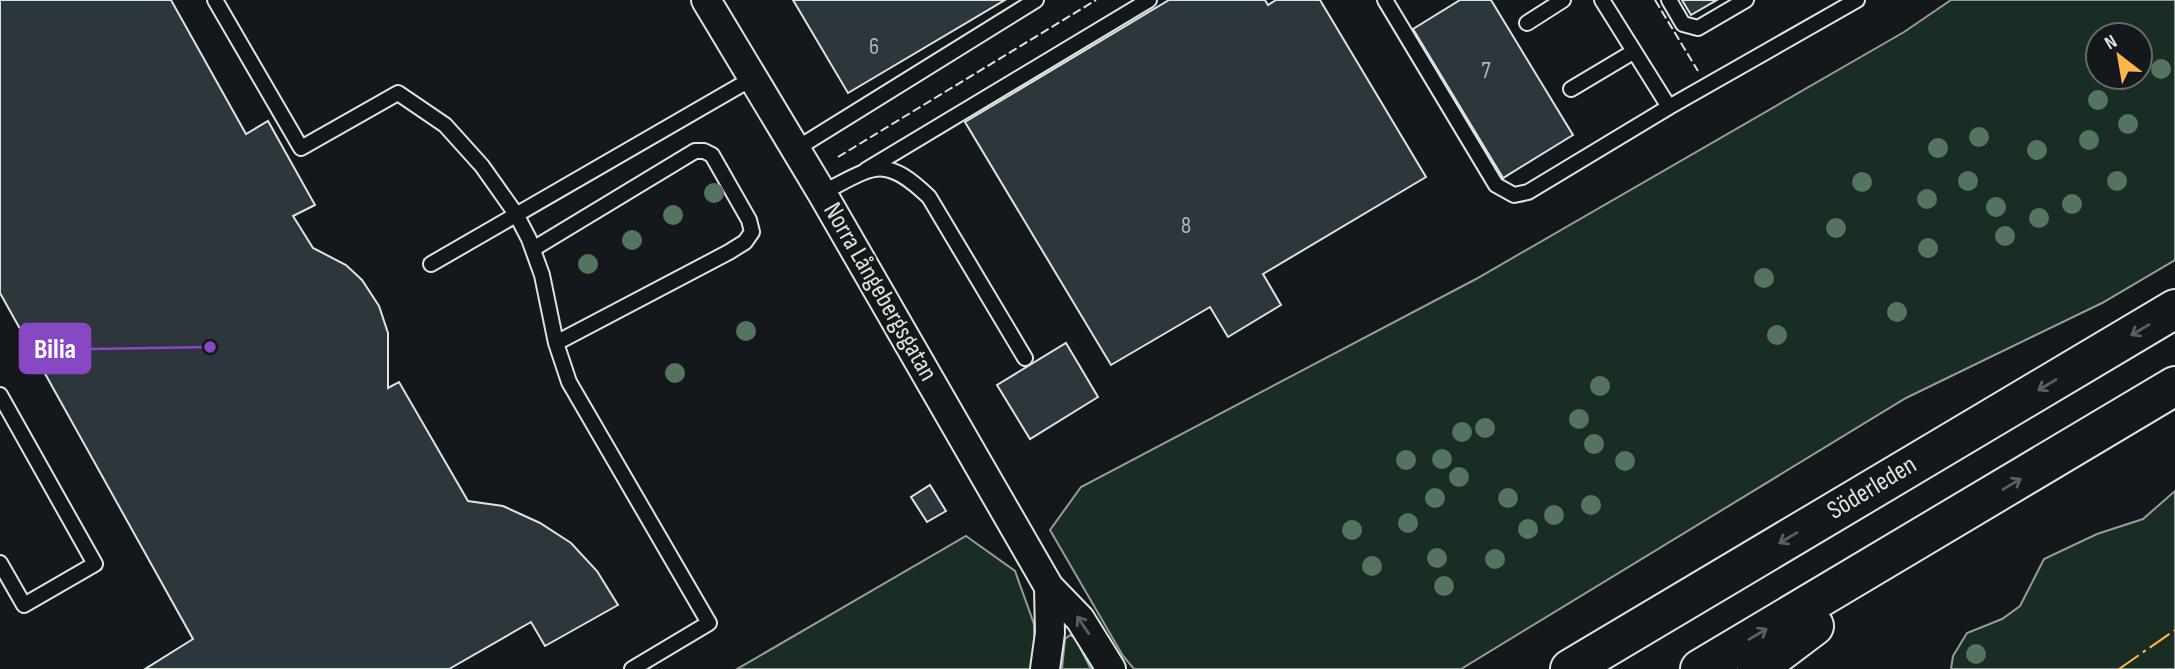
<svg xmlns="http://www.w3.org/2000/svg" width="2175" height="669" viewBox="0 0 2175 669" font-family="'Sofia Sans Condensed',sans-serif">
  <rect width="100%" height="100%" fill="#14181c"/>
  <path fill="#1a2d24" stroke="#939e99" stroke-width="2" fill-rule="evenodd" d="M1951,0H2175V260L2102,303L1906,398L1461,669H1134L1123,656L1050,530L1081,487L1476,279L1904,32ZM2098,35H2140V77H2098Z
    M2175,491V669H1951L1953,656L1967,633L2002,619L2020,606L2044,559L2097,534L2143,519Z
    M966,536L1015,571L1034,624L1035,669H737Z
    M1070,635L1075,638L1091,669H1062L1065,639Z"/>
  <path fill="#2c363c" stroke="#d8e6dc" stroke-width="2" d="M0,0H171L246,134L268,121L315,205L293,216L313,248L346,265L362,280L379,306L388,333V388L399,382L468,501L503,506L540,523L571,543L597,571L618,605L545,646L531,622L449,669H145L193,639L0,293Z
    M793,0H1005L848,93Z
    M1169,0H1265L1268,5L1276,0H1320L1426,177L1263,274L1281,305L1228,337L1210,307L1111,365L965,122Z
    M1460,0H1491L1573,135L1503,178L1413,29Z
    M1682,0H1717L1691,15Z
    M1066,343L1098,397L1030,439L997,385Z
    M930,485L946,511L927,522L911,497Z"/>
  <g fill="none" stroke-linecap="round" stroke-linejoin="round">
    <defs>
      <path id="service" d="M215,0L301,148L398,93L445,125L482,166L516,214L529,239L542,275L556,343L569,382L709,623L632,669
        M1385,0L1496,185L1514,195L1528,192L1669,107L1857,0
        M1602,0L1669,107
        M1669,0L1683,24L1698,28L1746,0
        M1527,23L1563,0
        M1571,89L1633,52
        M796,149L1036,0
        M866,170L1149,0
        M822,193C873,167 883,153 929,197L1025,358
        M533,249L695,151H704L712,155L749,220L752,232L745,242L729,252L556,343
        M431,264L753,78
        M0,395L95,564L24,605L0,563"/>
      <path id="minor" d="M706,0L822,193L1049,587L1080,619L1111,669
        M1045,669L1050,633L1049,587"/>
      <path id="trunk" d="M1570,669L2175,309
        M1700,669L2175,386
        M1757,669L1814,626"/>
    </defs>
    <use href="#service" stroke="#d8e6dc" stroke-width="18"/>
    <use href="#minor" stroke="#d8e6dc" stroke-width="32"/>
    <use href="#trunk" stroke="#d8e6dc" stroke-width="42"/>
    <use href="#service" stroke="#14181c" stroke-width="14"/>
    <use href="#minor" stroke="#14181c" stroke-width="28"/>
    <use href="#trunk" stroke="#14181c" stroke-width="38"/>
    <path stroke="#d8e6dc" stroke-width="2" stroke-dasharray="9 3.5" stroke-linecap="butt" d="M1655,0L1698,71
      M838,157L1096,0"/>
    <path stroke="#ffb74d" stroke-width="2" stroke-dasharray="24 5 3.5 5" stroke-linecap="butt" d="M2119,669L2175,630"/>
  </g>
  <g fill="#55745f">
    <circle cx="2161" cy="69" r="10"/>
    <circle cx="2098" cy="100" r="10"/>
    <circle cx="2128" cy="124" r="10"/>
    <circle cx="1979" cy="137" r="10"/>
    <circle cx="2089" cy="140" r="10"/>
    <circle cx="1938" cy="148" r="10"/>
    <circle cx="2037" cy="150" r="10"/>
    <circle cx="1968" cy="181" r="10"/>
    <circle cx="2117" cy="181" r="10"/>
    <circle cx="1862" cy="182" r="10"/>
    <circle cx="714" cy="193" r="10"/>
    <circle cx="1927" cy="199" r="10"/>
    <circle cx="2072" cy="204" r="10"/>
    <circle cx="1996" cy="207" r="10"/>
    <circle cx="673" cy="215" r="10"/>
    <circle cx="2039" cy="218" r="10"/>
    <circle cx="1836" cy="228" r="10"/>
    <circle cx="2005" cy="236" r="10"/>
    <circle cx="632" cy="240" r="10"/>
    <circle cx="1928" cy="248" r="10"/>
    <circle cx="588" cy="264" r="10"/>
    <circle cx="1764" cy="278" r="10"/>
    <circle cx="1897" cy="312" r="10"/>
    <circle cx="746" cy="331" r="10"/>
    <circle cx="1777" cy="335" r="10"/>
    <circle cx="675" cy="373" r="10"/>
    <circle cx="1600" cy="386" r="10"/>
    <circle cx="1579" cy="419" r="10"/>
    <circle cx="1485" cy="428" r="10"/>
    <circle cx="1462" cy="432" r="10"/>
    <circle cx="1594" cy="444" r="10"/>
    <circle cx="1442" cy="459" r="10"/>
    <circle cx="1406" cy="460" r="10"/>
    <circle cx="1625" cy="461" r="10"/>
    <circle cx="1459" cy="477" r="10"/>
    <circle cx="1435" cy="498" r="10"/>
    <circle cx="1508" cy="498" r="10"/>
    <circle cx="1591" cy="505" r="10"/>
    <circle cx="1554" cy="515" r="10"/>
    <circle cx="1408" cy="523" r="10"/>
    <circle cx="1528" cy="529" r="10"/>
    <circle cx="1352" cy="530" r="10"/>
    <circle cx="1437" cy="558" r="10"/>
    <circle cx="1495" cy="559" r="10"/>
    <circle cx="1372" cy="566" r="10"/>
    <circle cx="1444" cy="586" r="10"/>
    <circle cx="1976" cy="654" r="10"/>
  </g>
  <defs><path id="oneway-shaft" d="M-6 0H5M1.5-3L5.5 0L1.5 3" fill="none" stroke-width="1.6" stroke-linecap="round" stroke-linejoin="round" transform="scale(1.75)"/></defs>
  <g stroke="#59605f">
    <use href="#oneway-shaft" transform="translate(2140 330) rotate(149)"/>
    <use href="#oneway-shaft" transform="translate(2047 385) rotate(149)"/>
    <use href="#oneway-shaft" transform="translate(2012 484) rotate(-31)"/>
    <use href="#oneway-shaft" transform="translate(1788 538) rotate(149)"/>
    <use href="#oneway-shaft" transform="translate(1083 625) rotate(-124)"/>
    <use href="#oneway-shaft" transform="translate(1758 634) rotate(-31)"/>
  </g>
  <g text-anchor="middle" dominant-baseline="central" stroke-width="5" stroke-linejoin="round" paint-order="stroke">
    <g font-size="23" fill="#adbab4">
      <text x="874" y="47">6</text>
      <text x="1486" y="71">7</text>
      <text x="1186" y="226">8</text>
    </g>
    <g font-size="26" fill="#d8e6dc" stroke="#14181c">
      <text transform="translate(880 292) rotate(60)">Norra Långebergsgatan</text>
      <text transform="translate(1872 488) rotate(-31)">Söderleden</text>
    </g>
  </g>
  <path fill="none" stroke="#8948c3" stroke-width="2.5" d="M210 347L90 349"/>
  <circle fill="#8948c3" stroke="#14181c" stroke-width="2.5" cx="210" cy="347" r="7"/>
  <rect fill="#8948c3" stroke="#8948c3" stroke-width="2.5" x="20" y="324" width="70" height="49" rx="7"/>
  <g font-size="28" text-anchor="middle" font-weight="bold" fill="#fff">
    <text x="55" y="358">Bilia</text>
  </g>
  <g transform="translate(2119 56) rotate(329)"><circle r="33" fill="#14181c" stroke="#626a69" stroke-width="2"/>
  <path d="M0-5L12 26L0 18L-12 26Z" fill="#ffb74d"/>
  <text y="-10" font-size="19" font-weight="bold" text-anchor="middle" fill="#d8e6dc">N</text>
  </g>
</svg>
